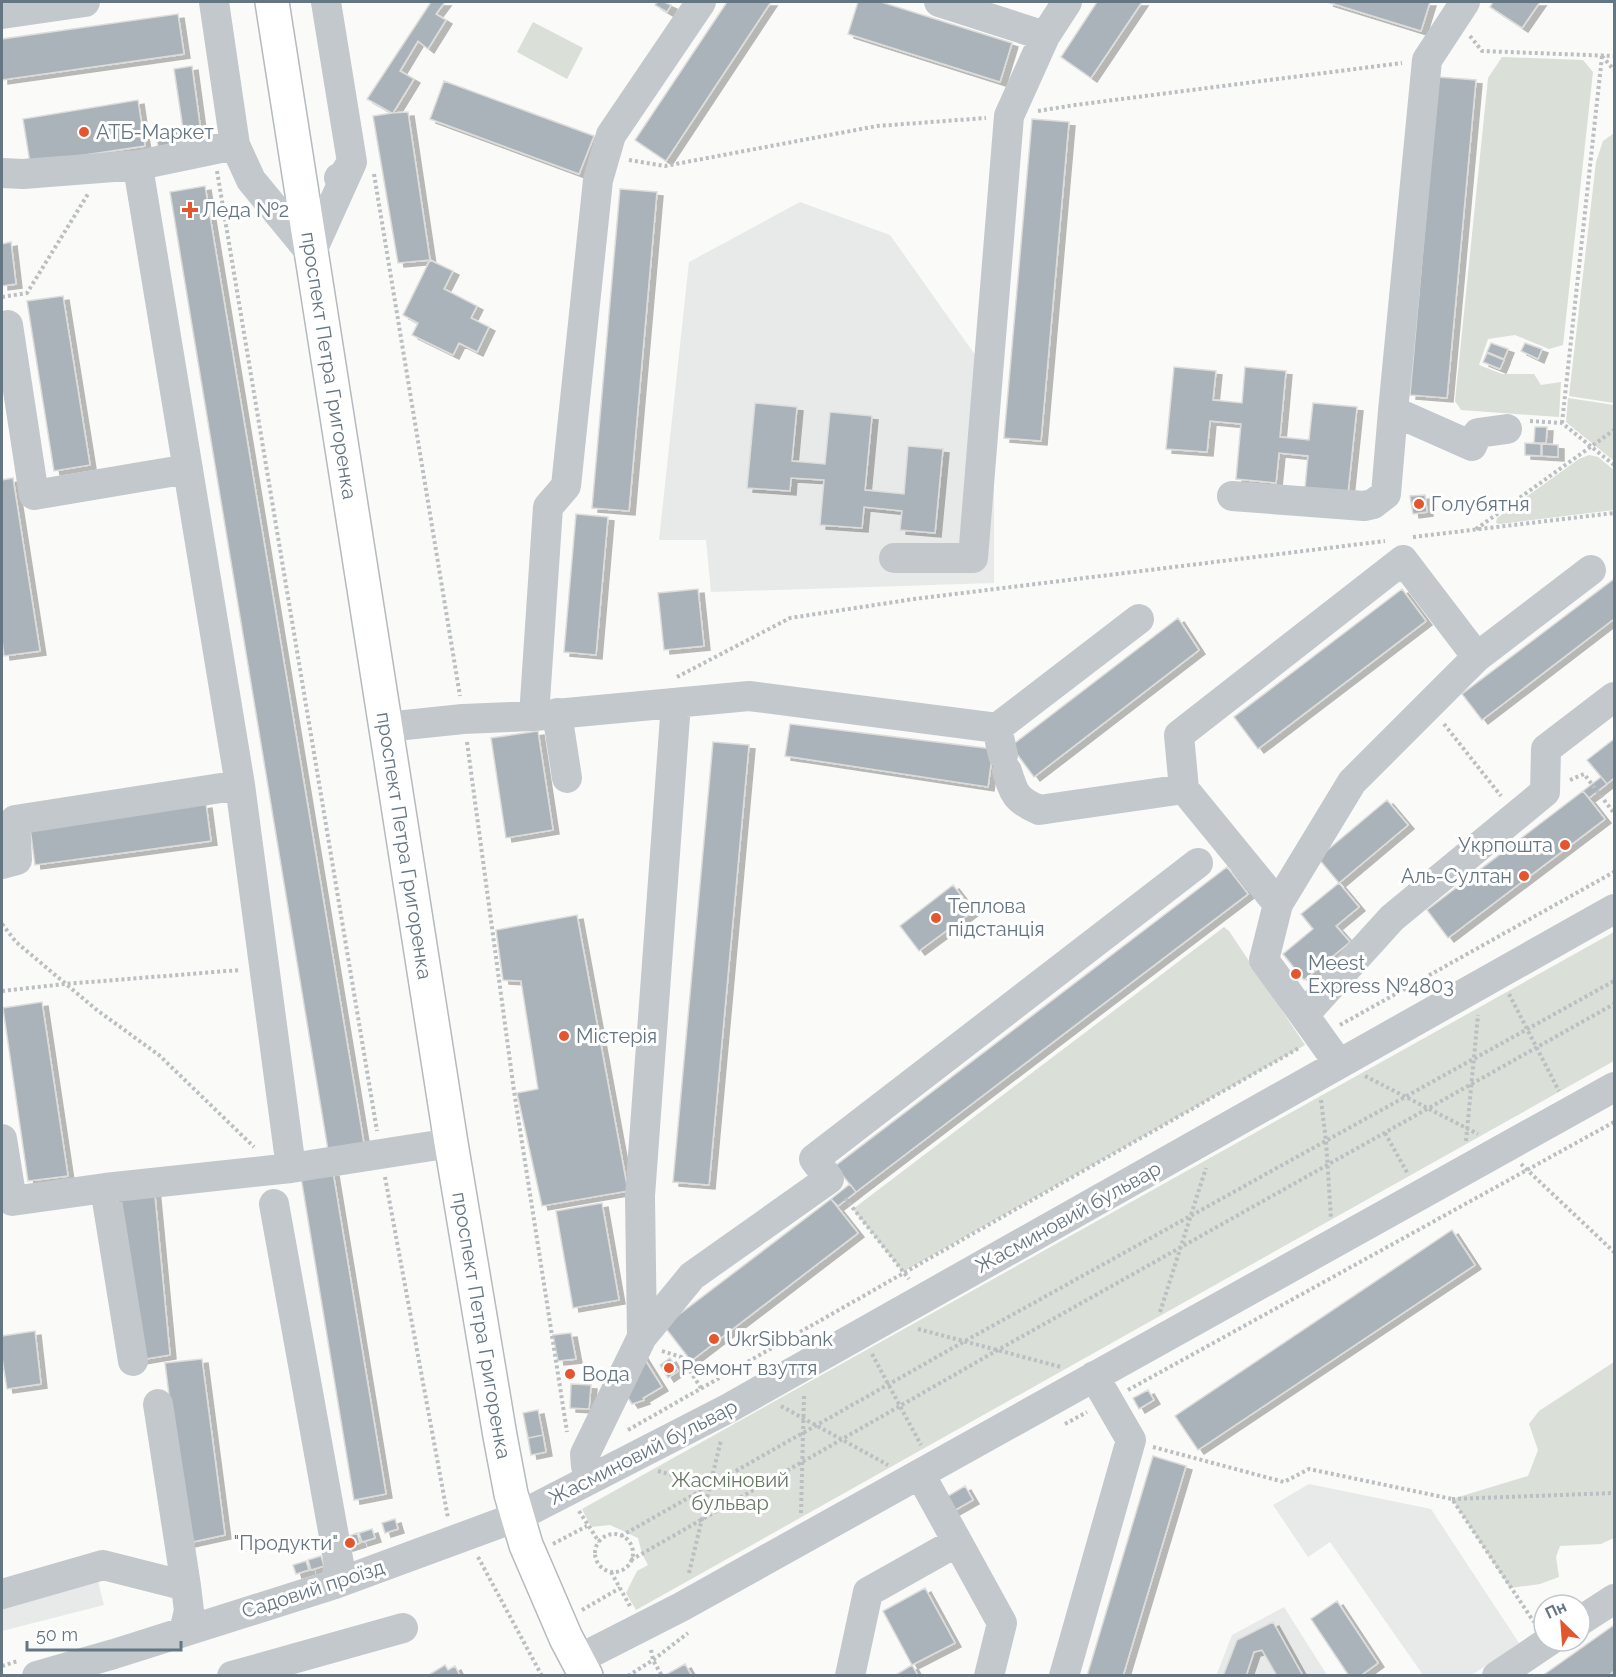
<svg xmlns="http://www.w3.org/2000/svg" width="1616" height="1677" viewBox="0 0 1616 1677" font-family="Raleway,sans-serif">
  <defs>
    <filter id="shadow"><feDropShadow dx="6" dy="4" stdDeviation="0" flood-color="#0004"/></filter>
  </defs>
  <rect width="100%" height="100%" fill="#fafaf8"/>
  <path fill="#e8e9e9" d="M800,202L890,235L978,359L994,369V583L711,592L706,540H659L689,262Z
    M1309,1484L1431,1509L1519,1643L1472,1675H1423L1330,1542L1308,1557L1273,1505Z
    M98,1581L104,1605L2,1631V1608Z
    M1284,1607L1327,1675L1216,1676L1232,1635Z"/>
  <path fill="#dadfd7" d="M533,22L583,48L567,79L517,52Z
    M1502,57L1583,60L1593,72L1563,345L1549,349L1515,335L1488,339L1479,365L1502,374H1534L1541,385L1561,382L1559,417L1461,410L1455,401L1488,78Z
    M1614,133V403L1569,396L1596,162L1603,141Z
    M1568,398L1614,405V461L1566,422Z
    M1589,455L1598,457L1614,470V510L1500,524L1496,523L1497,518L1579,459Z
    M1224,927L1229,931L1305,1045L903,1272L853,1209Z
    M1614,932V1061L636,1610L626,1593L637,1571L648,1565L642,1554L638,1538L610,1525L591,1527L582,1509Z
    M1614,1362V1538L1601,1544L1560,1546L1556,1557L1559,1577L1540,1584L1510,1588L1452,1499L1528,1476L1538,1450L1529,1424L1539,1411Z"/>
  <path fill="#aab3b9" stroke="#dcdcda" stroke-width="1.5" filter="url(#shadow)" d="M431,2H445L436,14L446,20L428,49L418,41L400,71L414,79L393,113L408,112L430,260L398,263L373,116L392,113L367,99Z
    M657,2H664L671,5L667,12L655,5Z
    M727,2H771L666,161L635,140Z
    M858,2H881L1012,43L1000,82L848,34Z
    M1097,2H1142L1091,78L1061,57Z
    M1327,2H1430L1421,31Z
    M1493,2H1540L1522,28L1490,7Z
    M178,14L184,54L2,80V39Z
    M192,66L203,147L160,156L156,135L183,129L174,69Z
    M1438,77L1476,80L1447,398L1410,395Z
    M444,81L594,136L579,174L430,119Z
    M138,100L145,146L30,163L23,119Z
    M1032,119L1069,122L1041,441L1004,438Z
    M205,186L365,1150L329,1156L170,192Z
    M620,189L657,192L629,511L592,508Z
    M11,242L16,284L2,286V244Z
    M430,260L453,271L444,289L477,306L471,318L489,327L477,352L459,343L453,355L412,335L418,323L403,315Z
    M63,296L90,465L54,471L27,301Z
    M1491,343L1508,349L1504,359L1487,352Z
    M1525,343L1542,349L1538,359L1521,351Z
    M1487,353L1504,360L1500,369L1483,362Z
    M1174,367L1216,371L1213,400L1242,403L1245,367L1286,371L1280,437L1309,440L1313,403L1357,407L1348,493L1305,488L1308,456L1279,453L1276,483L1236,479L1241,424L1210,421L1207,452L1166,449Z
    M755,403L797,407L792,461L825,464L830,412L872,416L865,490L904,494L908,446L943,449L935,533L900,530L902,511L864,507L862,528L820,525L824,480L791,478L790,491L747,488Z
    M1535,427H1547L1546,443H1534Z
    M1525,443L1541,444V456L1525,455Z
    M1542,444L1558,445V457L1542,456Z
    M13,478L40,651L4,656L2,640V480Z
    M1425,495L1427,512L1413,514L1410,496Z
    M576,514L608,517L596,655L564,652Z
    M1614,579V619L1482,720L1462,694Z
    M698,589L704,646L664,650L658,593Z
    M1402,589L1426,621L1258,749L1234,717Z
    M1178,618L1199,650L1034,777L1011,746Z
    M790,724L993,749L988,787L785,756Z
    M538,731L553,830L506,838L491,738Z
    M1614,739V778L1607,784L1587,760Z
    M713,742L749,745L709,1185L673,1182Z
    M1601,777L1607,784L1589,798L1583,791Z
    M1583,791L1605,819L1448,938L1427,910Z
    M1387,800L1408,825L1339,883L1318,858Z
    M206,804L211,841L35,865L30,828Z
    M1227,867L1248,894L856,1192L835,1166Z
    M1339,883L1359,907L1336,926L1350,942L1304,980L1283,954L1313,929L1301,914Z
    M953,885L973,911L919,951L900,926Z
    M577,915L628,1191L542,1206L517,1093L538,1089L521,981L503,980L496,930Z
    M42,1002L68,1176L28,1181L3,1008Z
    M333,1172L386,1494L354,1500L301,1177Z
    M850,1184L856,1192L838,1206L831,1199Z
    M154,1186L170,1355L140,1360L117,1191Z
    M831,1199L858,1233L691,1361L664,1326Z
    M602,1203L619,1300L573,1308L556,1211Z
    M1452,1230L1475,1265L1198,1450L1175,1416Z
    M35,1331L41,1384L7,1389L2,1358V1336Z
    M571,1333L576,1359L558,1361L553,1335Z
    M639,1350L662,1387L643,1398L644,1400L632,1404L623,1390Z
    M670,1358L678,1371L668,1378L660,1365Z
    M202,1359L225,1535L188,1543L165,1363Z
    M571,1384L591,1385L589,1409L570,1408Z
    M1148,1390L1154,1400L1139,1409L1133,1398Z
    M538,1410L543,1435L528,1438L523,1413Z
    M543,1435L546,1452L531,1455L528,1438Z
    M1153,1456L1186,1466L1123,1676H1087Z
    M965,1486L973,1500L950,1513L943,1499Z
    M395,1519L398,1529L385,1533L382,1523Z
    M372,1529L375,1538L362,1542L359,1533Z
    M357,1533L360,1543L347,1547L344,1538Z
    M321,1556L324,1566L311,1570L308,1560Z
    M306,1561L309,1570L296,1574L293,1565Z
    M925,1588L955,1643L912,1665L883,1611Z
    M1337,1601L1378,1663L1360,1676H1349L1311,1619Z
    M1273,1622L1303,1676H1277L1262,1650L1254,1652L1246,1676H1223L1237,1640Z
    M1614,1625V1671L1608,1676H1542Z
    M685,1664L692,1676H668L667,1674Z
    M445,1665L448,1670L455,1666L460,1676H427Z
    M912,1665L918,1676H894Z"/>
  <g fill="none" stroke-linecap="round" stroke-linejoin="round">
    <defs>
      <g id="major">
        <path id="s1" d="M272,2L451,1143L500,1436L511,1494L526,1545L566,1638L586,1676"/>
      </g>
    </defs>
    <use href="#major" stroke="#b5babe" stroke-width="36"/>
    <path stroke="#bbbfc2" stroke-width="4" stroke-dasharray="3 3" stroke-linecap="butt" d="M1470,36L1482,51L1614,56
      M1602,56L1614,70
      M1038,111L1075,105L1402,63
      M629,160L665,166L877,126L986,118
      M217,171L377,1131
      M374,174L460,696
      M2,297L27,293L88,194
      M1530,421L1562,423L1614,465
      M1562,423L1602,56
      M1476,529L1614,430
      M1413,537L1614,513
      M677,677L790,618L914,599L1385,541
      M1444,724L1501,796
      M467,742L514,1091L567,1432
      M1570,780L1584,774L1614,813
      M2,924L16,942L98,1011L159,1055L254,1147
      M2,991L65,984L240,970
      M1509,994L1559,1091
      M1340,1025L1614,872
      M1365,1076L1478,1134
      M1321,1100L1326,1141L1331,1218
      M1385,1133L1408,1174
      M1466,1141L1478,1015
      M1521,1164L1614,1252
      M385,1177L448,1518
      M845,1198L909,1279
      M1160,1312L1206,1168
      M918,1329L1061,1367
      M662,1351L681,1357L701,1388
      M872,1354L921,1445
      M1128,1390L1614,1122
      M781,1406L888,1465
      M1065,1424L1087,1412
      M628,1430L1299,1048
      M1153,1447L1284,1482L1309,1469L1452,1499L1534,1622
      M658,1471L709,1485
      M1452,1499L1614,1493
      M579,1511L599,1542
      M801,1513L804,1395
      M595 1553a19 19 0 1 1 38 0a19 19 0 1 1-38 0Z
      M621,1536L965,1341L1614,981
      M553,1544L587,1526
      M478,1557L542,1676
      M631,1560L996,1351L1614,1004
      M611,1572L631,1608
      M689,1573L721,1440
      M582,1610L620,1588
      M651,1650L653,1660L662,1676
      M2,1666L18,1661
      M628,1676L653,1660L688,1633"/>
    <path stroke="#c3c8cc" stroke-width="30" d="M214,2L235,145L251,180L311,253L352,162
      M326,2L352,162L343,176L339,178
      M939,2L1045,36
      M1465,2L1427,60L1393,411L1472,446L1478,433L1507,429
      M2,14L85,2
      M235,145L139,165V173L240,785L291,1168
      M2,173L23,174L139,165
      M8,325L34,495L188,469
      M1232,496L1364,506L1373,504L1386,494L1393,411
      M894,558H973L1009,116L1045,36L1067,2
      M557,713L567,778
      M534,716L548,507L566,486L598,180L611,135L701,2
      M386,727L463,719L534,716L749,696L997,728
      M1003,755L997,728L1139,619
      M1007,771C1014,794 1016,800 1039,810L1184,789
      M2,864L17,860L15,820L240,785
      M1278,904L1184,789L1179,735L1403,560L1477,657
      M1304,1015L1264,960L1278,904L1352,782L1477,657L1591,570
      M1339,1064L1304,1015L1392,918L1545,792L1546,749L1614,697
      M2,1139L12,1201L105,1188L291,1168L451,1143
      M105,1188L133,1361
      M274,1204L339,1564L335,1584
      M642,1337L640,1196L676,703
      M158,1404L186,1586
      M920,1474L1002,1623L989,1676
      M590,1479L586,1466L585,1454L642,1337L692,1276L829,1179L814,1159L1198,863
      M2,1594L103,1565L186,1586L189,1611L184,1631
      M1580,1621L1614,1599
      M577,1660L681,1607L1614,1087
      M37,1676L114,1654L335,1584L517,1517L729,1408L1614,909
      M232,1676L403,1628
      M850,1676L868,1592L957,1542
      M1064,1676L1131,1440L1094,1376
      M1497,1676L1549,1641"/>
    <use href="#major" stroke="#fff" stroke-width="33"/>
  </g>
  <g fill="#e4572e" stroke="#fff" stroke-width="2">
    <circle cx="84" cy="132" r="6"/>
    <path d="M187 201h6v6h6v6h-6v6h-6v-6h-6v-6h6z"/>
    <circle cx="1419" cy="504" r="6"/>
    <circle cx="1565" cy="845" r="6"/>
    <circle cx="1524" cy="876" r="6"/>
    <circle cx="936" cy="918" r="6"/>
    <circle cx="1296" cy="974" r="6"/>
    <circle cx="564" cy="1036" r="6"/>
    <circle cx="714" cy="1339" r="6"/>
    <circle cx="669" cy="1368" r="6"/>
    <circle cx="570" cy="1374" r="6"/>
    <circle cx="350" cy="1543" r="6"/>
  </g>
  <g text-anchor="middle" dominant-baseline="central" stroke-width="6" stroke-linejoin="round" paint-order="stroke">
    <g font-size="20" fill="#657683" stroke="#fff" text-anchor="start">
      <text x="96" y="132">АТБ-Маркет</text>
      <text x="202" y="210">Леда №2</text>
      <text x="1431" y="504">Голубятня</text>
      <text x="1553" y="845" text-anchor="end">Укрпошта</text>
      <text x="1512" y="876" text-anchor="end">Аль-Султан</text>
      <text x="948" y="906">Теплова<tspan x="948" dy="23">підстанція</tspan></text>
      <text x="1308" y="963">Meest<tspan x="1308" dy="23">Express №4803</tspan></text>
      <text x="576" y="1036">Містерія</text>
      <text x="726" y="1339">UkrSibbank</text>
      <text x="681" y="1368">Ремонт взуття</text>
      <text x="582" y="1374">Вода</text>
      <text x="338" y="1543" text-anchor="end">"Продукти"</text>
    </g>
    <g font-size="20" fill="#657683" stroke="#fff">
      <text stroke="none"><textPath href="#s1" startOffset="368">проспект Петра Григоренка</textPath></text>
      <text stroke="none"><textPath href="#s1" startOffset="854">проспект Петра Григоренка</textPath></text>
      <text transform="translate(1068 1217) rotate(-29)">Жасминовий бульвар</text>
      <text stroke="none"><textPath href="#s1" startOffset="1340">проспект Петра Григоренка</textPath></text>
      <text transform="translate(643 1452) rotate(-27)">Жасминовий бульвар</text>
      <text transform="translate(313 1589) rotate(-18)">Садовий проїзд</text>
    </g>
    <g font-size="20" fill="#687a64" stroke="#fff">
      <text x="730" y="1480">Жасміновий<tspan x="730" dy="23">бульвар</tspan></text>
    </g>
  </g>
  <rect width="1616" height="1677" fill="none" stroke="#657683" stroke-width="6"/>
  <g transform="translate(1562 1623) rotate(335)"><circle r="28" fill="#ffffff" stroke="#c1c8cd" stroke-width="1.5"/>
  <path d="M0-4.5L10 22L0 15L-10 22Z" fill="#e4572e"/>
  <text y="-9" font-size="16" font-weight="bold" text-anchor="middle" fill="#657683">Пн</text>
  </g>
  <path d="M27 1641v9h154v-9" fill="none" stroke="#657683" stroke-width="3"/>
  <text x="36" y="1641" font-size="18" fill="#657683" stroke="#ffffff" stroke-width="4.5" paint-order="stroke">50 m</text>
</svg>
